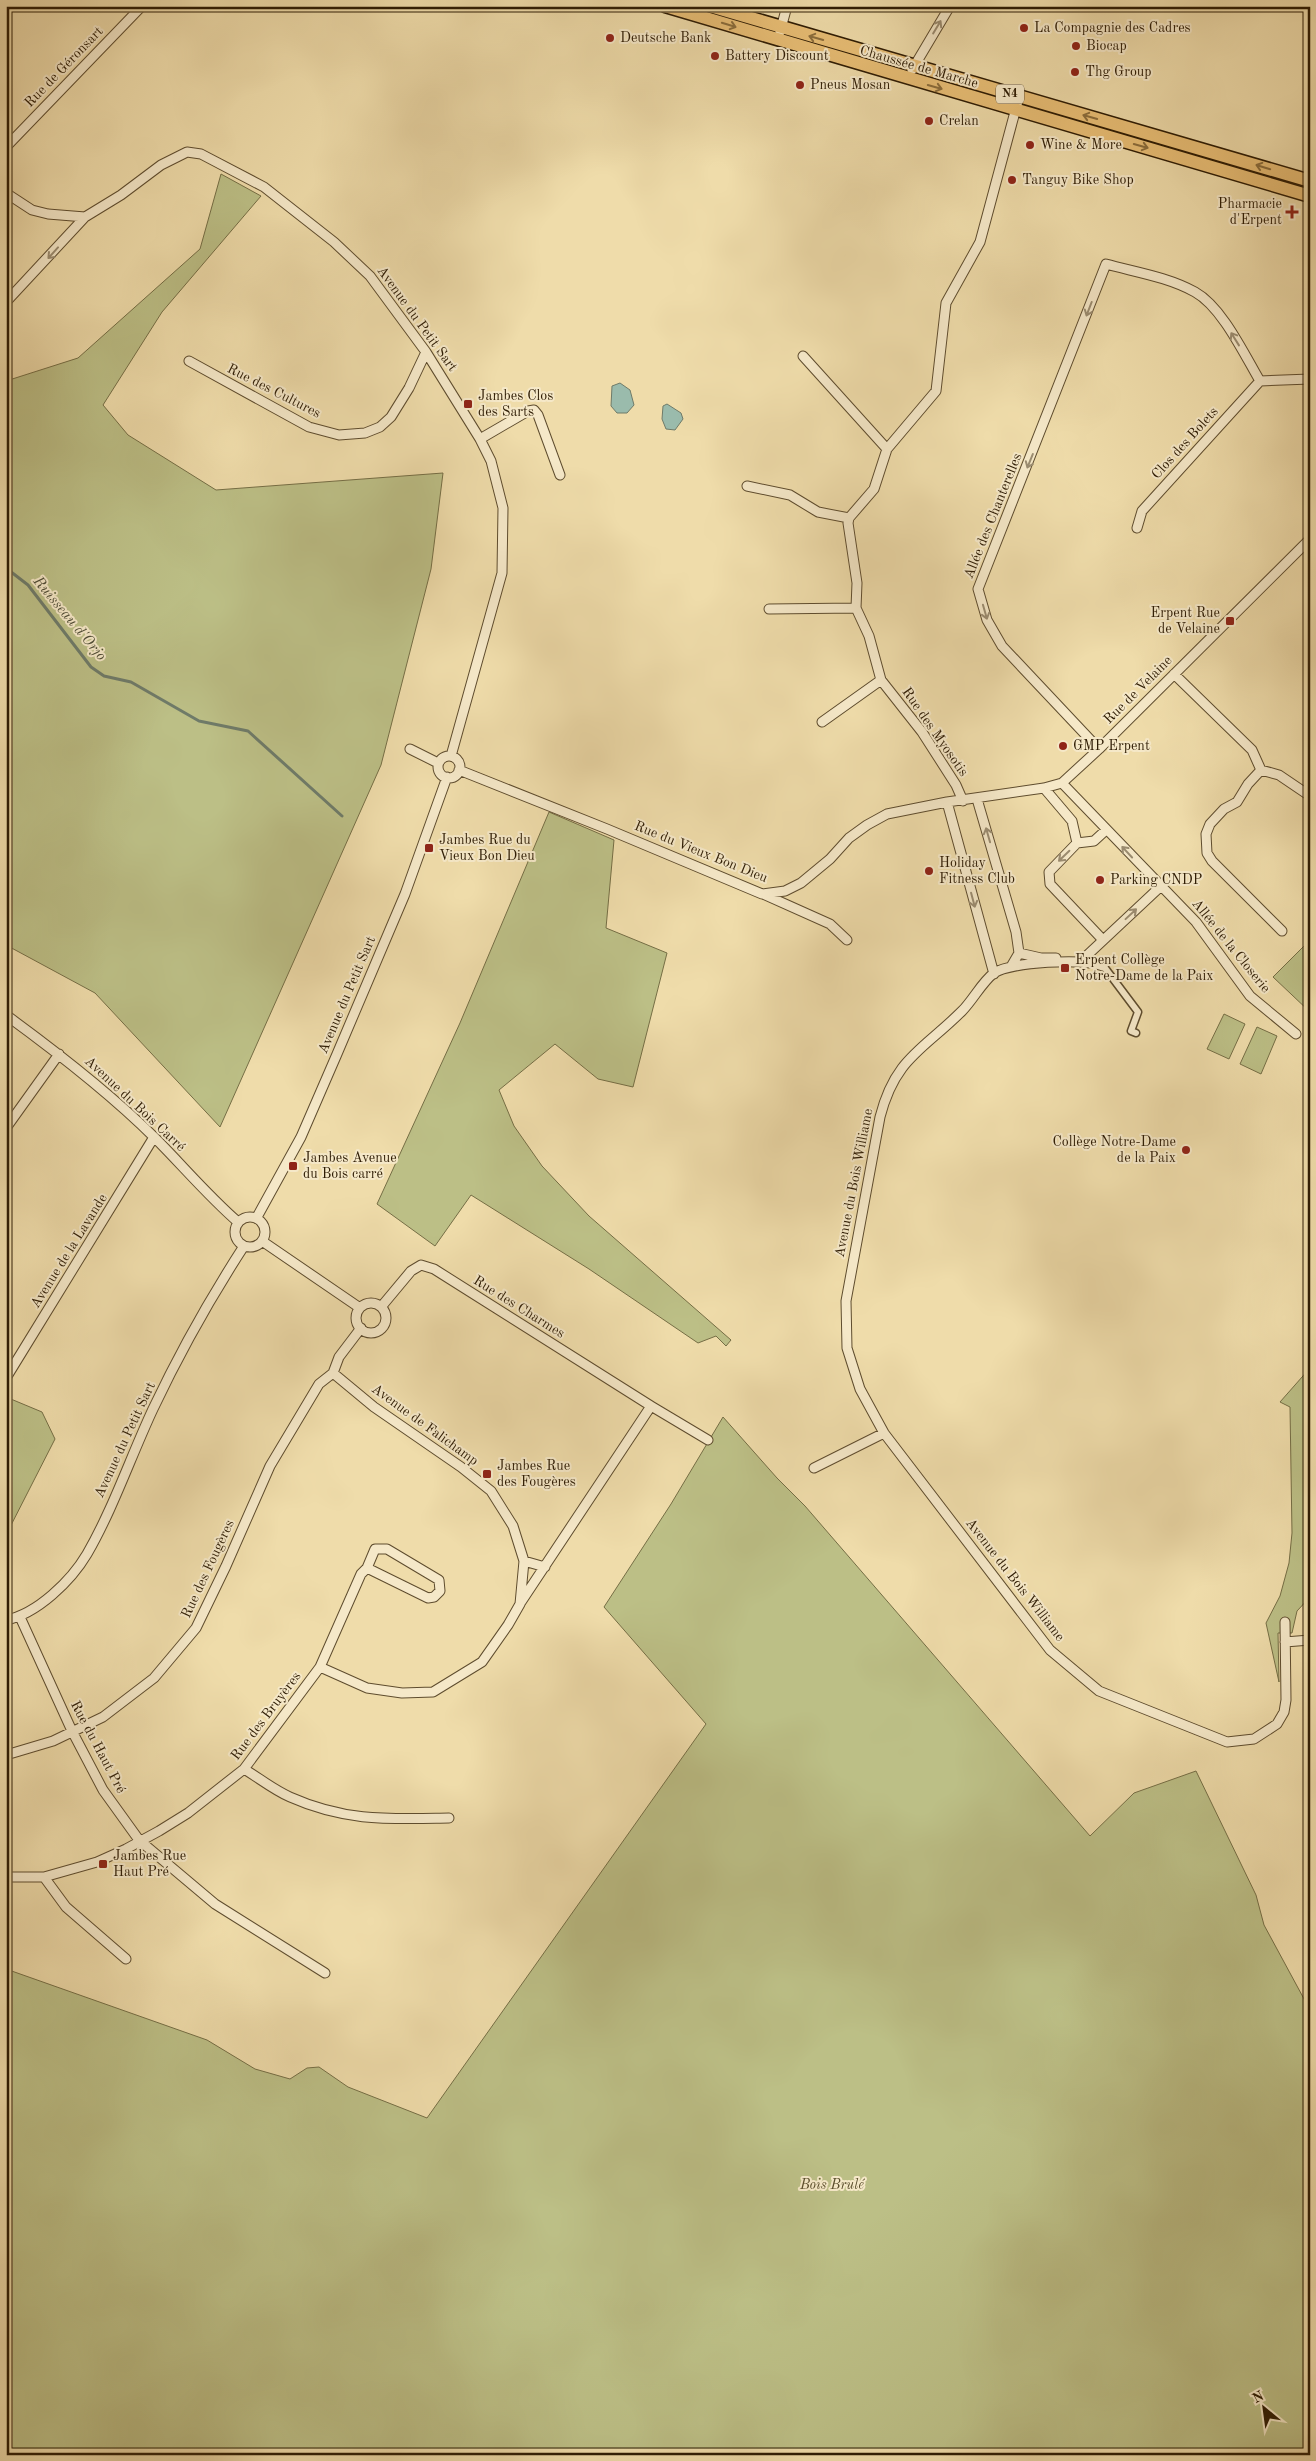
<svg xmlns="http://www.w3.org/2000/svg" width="1316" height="2461" viewBox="0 0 1316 2461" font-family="'Old Standard TT',serif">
  <rect width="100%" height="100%" fill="#efdcaa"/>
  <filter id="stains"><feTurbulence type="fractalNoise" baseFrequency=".004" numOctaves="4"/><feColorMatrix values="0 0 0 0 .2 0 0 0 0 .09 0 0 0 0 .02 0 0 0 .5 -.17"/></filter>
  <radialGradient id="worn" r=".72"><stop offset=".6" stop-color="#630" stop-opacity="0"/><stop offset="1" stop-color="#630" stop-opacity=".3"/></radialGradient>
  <path fill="#bcbf86" stroke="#756e45" d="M221,174L261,196L162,312L103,405L128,435L216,490L443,473L431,569L381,765L220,1127L95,993L6,945V381L78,358L200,249Z
    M549,812L614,840L606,928L667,953L633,1087L598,1079L555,1044L499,1090L514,1126L542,1166L589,1216L731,1340L726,1346L716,1336L698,1343L589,1269L471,1195L435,1246L377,1204L460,1023Z
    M1310,940V1012L1273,977Z
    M1224,1014L1245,1024L1229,1059L1207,1049Z
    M1257,1027L1277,1036L1261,1074L1240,1064Z
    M1310,1368V1597L1297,1611L1292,1633H1278L1279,1682L1266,1623L1280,1596L1289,1563L1292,1533L1290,1407L1280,1402Z
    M6,1397L42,1412L55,1439L6,1535Z
    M723,1417L777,1478L805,1506L1090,1836L1134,1793L1196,1771L1256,1895L1264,1925L1310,2010V2455H6V1969L207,2040L255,2069L290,2079L307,2068L319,2067L348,2087L427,2118L706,1724L604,1607L671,1504Z"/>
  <path fill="#9abbac" stroke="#6f7b69" d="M620,383L630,390L634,405L627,413H617L611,406L612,386Z
    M667,404L681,413L683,419L675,430L666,429L662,419L663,406Z"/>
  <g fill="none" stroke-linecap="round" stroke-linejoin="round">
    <path stroke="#6f7b69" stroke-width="3" d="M6,568L28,585L91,667L104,676L131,682L199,721L248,731L342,816"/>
    <defs>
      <path id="pedestrian" d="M1105,968L1138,1012L1131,1031L1136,1033"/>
      <path id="minor" d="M780,32L787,6
        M912,70L950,6
        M6,147L142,6
        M6,193L32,210L48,214L85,217L121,195L161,165L187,152L201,154L264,187L334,242L370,276L426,352L480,439L491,461L503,508L502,573L451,756
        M6,302L85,217
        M803,356L887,449
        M189,361L309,427L339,435L365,433L380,427L391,417L409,388L426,352
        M1260,381L1310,379
        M480,439L528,411L534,410L538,415L560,475
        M747,486L790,495L818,512L849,518
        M1137,528L1142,511L1260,381
        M769,609L856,608
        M1174,674L1252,750L1261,770L1279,775L1310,796
        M822,722L881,680
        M410,749L438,763
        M1099,749L1002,646L987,620L978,589L1106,264C1135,272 1168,277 1195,292C1222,307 1244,354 1260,381
        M438 767a11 11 0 1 1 22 0a11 11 0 1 1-22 0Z
        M459,770L607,829L762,894L785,891L801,883L830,859L849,838L867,825L887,814L947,802L1044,788L1062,783L1099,749L1310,539
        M1261,770L1248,784L1237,802L1224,809L1210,824L1206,834L1207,853L1212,861L1282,931
        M1062,783L1196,922L1250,996L1296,1034
        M1044,788L1072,821L1077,843L1049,872L1050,884L1103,940
        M977,799L1016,932L1019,953L1012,965
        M963,801L956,785L922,732L881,680L869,636L856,608L857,583L848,523L849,518L874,489L887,449L936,391L946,303L980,242L1019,97
        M947,802L994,974
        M1077,843L1094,841L1106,830
        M763,894L830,924L847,940
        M1019,953L1041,958H1056
        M1081,961L1160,887
        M1103,966C1084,958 1011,962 994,973C982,982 973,1000 962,1011C923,1050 895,1058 880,1117L846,1301L847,1348L860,1389L884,1433L1050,1650L1099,1691L1227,1742L1254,1739L1277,1724L1284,1712L1286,1700L1285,1622
        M6,1015C58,1053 110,1093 155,1138C183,1166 208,1196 238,1222
        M6,1128L59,1054
        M235 1232a15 15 0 1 1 30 0a15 15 0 1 1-30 0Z
        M257,1217L301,1137L337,1054L405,894L447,777
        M262,1241L360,1308
        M356 1318a15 15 0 1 1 30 0a15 15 0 1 1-30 0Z
        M381,1307L411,1271L421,1265L434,1269L651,1406L521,1602
        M6,1378L154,1137
        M651,1406L708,1440
        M814,1468L884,1433
        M524,1561L545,1567
        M20,1617L72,1731L103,1790L139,1840L215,1904L325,1973
        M6,1620C37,1614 71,1581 87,1554C113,1509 131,1456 153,1409C179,1354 211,1297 244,1246
        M1285,1642L1310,1640
        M320,1667L367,1688L402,1693L433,1692L482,1662L508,1625L520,1604L524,1561L513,1526L491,1491L461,1467L374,1407L333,1373L339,1357L361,1328
        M6,1755L53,1741L103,1717L154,1678L196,1628L226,1566L270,1466L319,1384L333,1373
        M244,1769C259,1778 274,1790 290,1797C346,1822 390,1819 449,1818
        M6,1877H44L97,1862L126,1849L159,1831L188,1813L244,1769L320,1667L361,1574L367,1568L428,1598L434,1597L440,1591L439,1580L387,1549H375L367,1568
        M44,1877L66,1907L126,1959"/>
      <path id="primary" d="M665,6L1310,196
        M710,6L1310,181"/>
    </defs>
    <use href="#pedestrian" stroke="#5e4c2e" stroke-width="9"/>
    <use href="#minor" stroke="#5e4c2e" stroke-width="11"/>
    <use href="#primary" stroke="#2e1c04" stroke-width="15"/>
    <use href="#pedestrian" stroke="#f5e8c8" stroke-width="6"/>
    <use href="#minor" stroke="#f5e8c8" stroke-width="9"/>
    <use href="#primary" stroke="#e8be75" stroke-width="12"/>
  </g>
  <defs><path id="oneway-shaft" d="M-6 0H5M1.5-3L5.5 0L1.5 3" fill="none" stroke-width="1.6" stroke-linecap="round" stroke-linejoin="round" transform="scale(1.25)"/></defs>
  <g stroke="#8b6d3c">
    <use href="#oneway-shaft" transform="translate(729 25) rotate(17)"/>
    <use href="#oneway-shaft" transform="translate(816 38) rotate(-164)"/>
    <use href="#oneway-shaft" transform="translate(935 87) rotate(16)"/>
    <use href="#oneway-shaft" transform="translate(1090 117) rotate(-164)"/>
    <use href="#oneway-shaft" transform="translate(1141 146) rotate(16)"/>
    <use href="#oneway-shaft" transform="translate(1263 167) rotate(-163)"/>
  </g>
  <g stroke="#9b8c70">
    <use href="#oneway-shaft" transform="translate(937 27) rotate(-59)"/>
    <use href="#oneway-shaft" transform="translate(53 253) rotate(132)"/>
    <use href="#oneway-shaft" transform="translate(1089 309) rotate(111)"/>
    <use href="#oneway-shaft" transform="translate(1235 339) rotate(-122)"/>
    <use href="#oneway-shaft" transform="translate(1030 461) rotate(112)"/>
    <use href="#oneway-shaft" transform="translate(985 612) rotate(74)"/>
    <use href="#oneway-shaft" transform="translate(988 835) rotate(-106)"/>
    <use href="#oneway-shaft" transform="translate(1127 852) rotate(-133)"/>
    <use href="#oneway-shaft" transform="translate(1064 856) rotate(136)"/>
    <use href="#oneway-shaft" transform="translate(973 900) rotate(75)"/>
    <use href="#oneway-shaft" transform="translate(1131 914) rotate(-43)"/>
  </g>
  <g fill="#8f2418" stroke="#f5e8c8" stroke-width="2">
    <circle cx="1024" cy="28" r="5"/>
    <circle cx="610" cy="38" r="5"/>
    <circle cx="1076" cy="46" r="5"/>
    <circle cx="715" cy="56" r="5"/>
    <circle cx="1075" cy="72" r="5"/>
    <circle cx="800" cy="85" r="5"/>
    <circle cx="929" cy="121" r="5"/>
    <circle cx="1030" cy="145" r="5"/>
    <circle cx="1012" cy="180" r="5"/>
    <path d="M1289.5 204.5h5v5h5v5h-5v5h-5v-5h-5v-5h5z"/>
    <rect x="463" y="399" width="10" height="10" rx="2.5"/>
    <rect x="1225" y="616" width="10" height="10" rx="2.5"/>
    <circle cx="1063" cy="746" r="5"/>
    <rect x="424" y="843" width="10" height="10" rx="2.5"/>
    <circle cx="929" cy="871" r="5"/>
    <circle cx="1100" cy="880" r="5"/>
    <rect x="1060" y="963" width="10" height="10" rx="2.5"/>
    <circle cx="1186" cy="1150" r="5"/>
    <rect x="288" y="1161" width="10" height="10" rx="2.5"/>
    <rect x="482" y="1469" width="10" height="10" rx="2.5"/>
    <rect x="98" y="1859" width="10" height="10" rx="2.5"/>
  </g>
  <g text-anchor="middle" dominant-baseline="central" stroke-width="4" stroke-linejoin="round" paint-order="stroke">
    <rect fill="#f5e8c8" stroke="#6a593f" stroke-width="1" x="996" y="84.5" width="28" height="19" rx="4"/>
    <g font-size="12" font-weight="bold" fill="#2e1c04">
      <text x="1010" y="94">N4</text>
    </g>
    <g font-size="14" fill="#2e1c04" stroke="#f5e8c8" text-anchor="start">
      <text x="1034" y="28">La Compagnie des Cadres</text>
      <text x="620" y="38">Deutsche Bank</text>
      <text x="1086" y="46">Biocap</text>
      <text x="725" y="56">Battery Discount</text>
      <text x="1085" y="72">Thg Group</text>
      <text x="810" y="85">Pneus Mosan</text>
      <text x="939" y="121">Crelan</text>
      <text x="1040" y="145">Wine &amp; More</text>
      <text x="1022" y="180">Tanguy Bike Shop</text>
      <text x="1282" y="204" text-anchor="end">Pharmacie<tspan x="1282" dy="16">d'Erpent</tspan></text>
      <text x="478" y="396">Jambes Clos<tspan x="478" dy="16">des Sarts</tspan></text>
      <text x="1220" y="613" text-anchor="end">Erpent Rue<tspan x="1220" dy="16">de Velaine</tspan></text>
      <text x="1073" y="746">GMP Erpent</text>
      <text x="439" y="840">Jambes Rue du<tspan x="439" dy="16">Vieux Bon Dieu</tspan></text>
      <text x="939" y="863">Holiday<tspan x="939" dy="16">Fitness Club</tspan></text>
      <text x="1110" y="880">Parking CNDP</text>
      <text x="1075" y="960">Erpent Collège<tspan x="1075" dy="16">Notre-Dame de la Paix</tspan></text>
      <text x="1176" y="1142" text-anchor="end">Collège Notre-Dame<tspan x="1176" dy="16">de la Paix</tspan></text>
      <text x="303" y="1158">Jambes Avenue<tspan x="303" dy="16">du Bois carré</tspan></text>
      <text x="497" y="1466">Jambes Rue<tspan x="497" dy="16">des Fougères</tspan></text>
      <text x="113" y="1856">Jambes Rue<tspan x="113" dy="16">Haut Pré</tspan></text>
    </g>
    <g font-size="14" fill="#2e1c04" stroke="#f5e8c8">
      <text transform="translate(64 67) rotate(-46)">Rue de Géronsart</text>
      <text transform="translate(919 67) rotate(16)">Chaussée de Marche</text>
      <text transform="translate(417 319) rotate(54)">Avenue du Petit Sart</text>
      <text transform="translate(274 391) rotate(27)">Rue des Cultures</text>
      <text transform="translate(1185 443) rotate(-48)">Clos des Bolets</text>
      <text transform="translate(993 516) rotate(-68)">Allée des Chanterelles</text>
      <text transform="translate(1138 690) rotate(-45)">Rue de Velaine</text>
      <text transform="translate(935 732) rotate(55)">Rue des Myosotis</text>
      <text transform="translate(701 852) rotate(22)">Rue du Vieux Bon Dieu</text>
      <text transform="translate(1231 946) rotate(51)">Allée de la Closerie</text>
      <text transform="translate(347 995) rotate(-67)">Avenue du Petit Sart</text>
      <text transform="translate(135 1104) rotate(43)">Avenue du Bois Carré</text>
      <text transform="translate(854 1183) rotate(-79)">Avenue du Bois Williame</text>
      <text transform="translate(69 1251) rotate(-58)">Avenue de la Lavande</text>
      <text transform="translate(519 1307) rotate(32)">Rue des Charmes</text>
      <text transform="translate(425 1425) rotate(36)">Avenue de Falichamp</text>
      <text transform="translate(125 1440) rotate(-65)">Avenue du Petit Sart</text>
      <text transform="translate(208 1569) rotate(-65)">Rue des Fougères</text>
      <text transform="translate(1015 1580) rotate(52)">Avenue du Bois Williame</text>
      <text transform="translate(266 1716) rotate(-53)">Rue des Bruyères</text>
      <text transform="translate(98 1747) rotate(62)">Rue du Haut Pré</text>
    </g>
    <g font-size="14" font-style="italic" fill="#594d2b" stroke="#f5e8c8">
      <text x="832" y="2185">Bois Brulé</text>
    </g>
    <g font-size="15" font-style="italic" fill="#4e4c36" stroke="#f5e8c8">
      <text transform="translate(69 619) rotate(50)">Ruisseau d'Orjo</text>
    </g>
  </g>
  <rect width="1316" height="2461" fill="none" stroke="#efdcaa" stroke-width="25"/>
  <rect x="8" y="8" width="1301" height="2446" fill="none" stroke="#2e1c04" stroke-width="2.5"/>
  <rect x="12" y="12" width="1291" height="2436" fill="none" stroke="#2e1c04"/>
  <g transform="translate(1264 2408) rotate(331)" stroke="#f5e8c8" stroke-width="4" paint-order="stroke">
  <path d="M0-4L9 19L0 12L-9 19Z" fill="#2e1c04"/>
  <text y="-8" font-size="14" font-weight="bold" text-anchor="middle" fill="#2e1c04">N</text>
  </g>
  <rect width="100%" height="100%" filter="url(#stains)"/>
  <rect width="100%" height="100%" fill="url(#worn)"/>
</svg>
